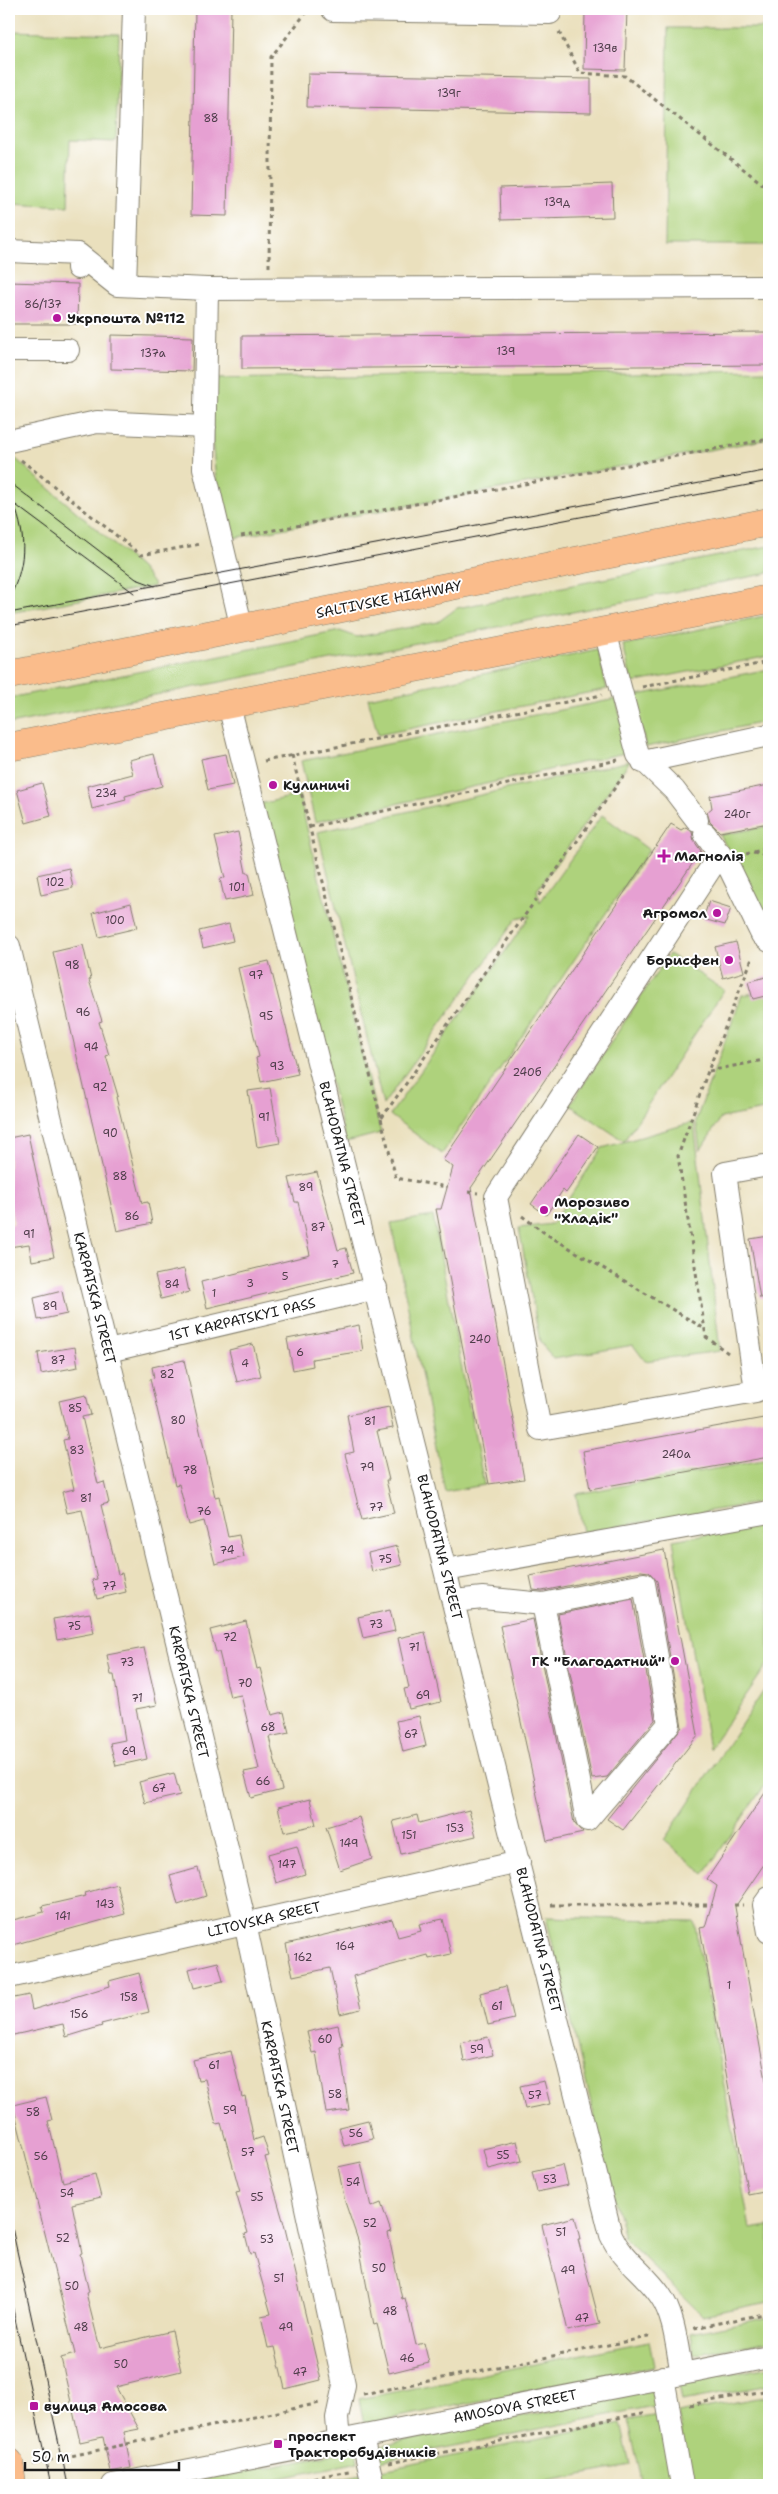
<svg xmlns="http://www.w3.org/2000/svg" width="778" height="2494" viewBox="0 0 778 2494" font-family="'Shantell Sans',sans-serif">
  <rect width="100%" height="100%" fill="#fff"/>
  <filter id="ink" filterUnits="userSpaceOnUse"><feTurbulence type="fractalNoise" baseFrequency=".02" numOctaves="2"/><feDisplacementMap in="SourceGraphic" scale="10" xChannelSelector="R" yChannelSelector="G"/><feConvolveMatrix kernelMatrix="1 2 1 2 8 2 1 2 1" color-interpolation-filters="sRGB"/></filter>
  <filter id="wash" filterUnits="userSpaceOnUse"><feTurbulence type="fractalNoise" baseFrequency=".0096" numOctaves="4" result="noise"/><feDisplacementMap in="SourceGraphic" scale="20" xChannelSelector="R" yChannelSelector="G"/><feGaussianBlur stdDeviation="1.12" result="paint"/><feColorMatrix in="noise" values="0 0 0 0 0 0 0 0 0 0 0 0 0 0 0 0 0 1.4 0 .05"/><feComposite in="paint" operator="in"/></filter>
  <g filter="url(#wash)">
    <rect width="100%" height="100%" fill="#eae0bd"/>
    <path fill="#aed27b" stroke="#65774c" d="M668,28H769V245H665Z
      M9,31L119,34L116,142L70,140L68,206L9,203Z
      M769,371V439L222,540L206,379Z
      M9,453L141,568L155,586L9,613Z
      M769,546V573L9,724V698L340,631L357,637L438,622L457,608Z
      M769,615V656L632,683L623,645Z
      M598,650L607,689L378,735L368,698Z
      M769,669V721L646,747L633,696Z
      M616,699L629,752L315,822L301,761Z
      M630,761L537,890L540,902L602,815L649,850L442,1154L390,1115L530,916L516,919L383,1105L318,832Z
      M299,795L381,1133L346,1142L260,804Z
      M769,826V927L720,835Z
      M669,954L724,990L624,1141L570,1105Z
      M769,991V1109L721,1118L700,1151L696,1120L742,995Z
      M694,1122L720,1351L645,1361L633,1345L554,1359L540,1342L519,1228L552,1224L602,1148Z
      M433,1216L484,1485L445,1492L391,1223Z
      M769,1459V1501L583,1532L576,1494Z
      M769,1523V1662L709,1749L673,1540Z
      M769,1683V1779L704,1874L664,1840Z
      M546,1917L694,1921L750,2229L769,2226V2302L702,2315L624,2238Z
      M769,2317V2341L694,2355L691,2333Z
      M649,2341L654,2366L364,2424L359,2399Z
      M769,2367V2385L682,2401L679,2384Z
      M655,2390L658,2405L375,2462L372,2447Z
      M769,2396V2485H691L678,2413Z
      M664,2414L677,2485H643L628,2420Z
      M621,2423L630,2466L526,2485H306Z
      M357,2449L359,2462L246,2485H177Z"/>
    <g id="blocks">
      <path fill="#e6a0d2" d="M195,9H231L227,216L191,215Z
        M585,9H627L625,70L584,69Z
        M308,74L591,79V113L307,107Z
        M612,184L613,217L501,220L500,188Z
        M9,282L78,284L77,324H9Z
        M769,332V365L242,369V336Z
        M111,335L193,337L192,371L111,369Z
        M154,754L162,786L125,796L126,800L92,809L87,786L133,774L129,760Z
        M226,754L233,785L208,790L201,759Z
        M42,783L51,816L26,823L17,790Z
        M769,785V823L720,832L710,822L707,812L712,808L710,796Z
        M671,824L681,830L686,827L692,832L694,841L701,851L471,1188L524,1479L489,1484L436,1209H441L453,1167L443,1160Z
        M238,832L246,873H249L254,895L225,901L220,879L225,878L215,837Z
        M69,868L73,888L41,895L37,875Z
        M709,901L731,908L725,925L703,919Z
        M131,903L137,928L99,937L93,913Z
        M229,924L233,941L203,948L199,931Z
        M736,942L744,972L723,978L715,947Z
        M83,945L91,979L89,980L102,1021L99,1022L109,1055L106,1056L118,1096L116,1097L132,1162L142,1203L148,1202L152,1223L117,1231L53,952Z
        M269,961L298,1074L261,1082L256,1058L259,1057L238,968Z
        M769,976V995L753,999L748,982Z
        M270,1088L280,1143L257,1147L248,1091Z
        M28,1134L54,1257L32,1261L29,1244L9,1247V1225L14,1224L9,1199V1138Z
        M579,1134L598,1147L566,1193L563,1190L546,1215L531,1204Z
        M317,1172L338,1250L346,1248L353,1273L207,1308L201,1282L310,1255L298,1202H295L289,1178Z
        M769,1236V1297L760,1298L750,1239Z
        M184,1269L189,1292L161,1299L155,1275Z
        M62,1291L67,1314L38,1320L34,1298Z
        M359,1325L363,1351L312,1359L313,1366L293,1370L287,1339Z
        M253,1344L261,1376L237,1382L229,1350Z
        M75,1347L78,1367L41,1374L38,1353Z
        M184,1360L215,1497L219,1496L228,1537L239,1535L244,1557L215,1564L204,1521L189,1525L179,1484L175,1485L150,1379L154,1378L152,1367Z
        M86,1395L91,1415L82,1417L98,1484L104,1482L109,1503L101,1505L118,1574L122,1573L126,1592L97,1599L92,1580L97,1579L82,1510L67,1513L62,1492L74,1489L63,1440L68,1439L59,1401Z
        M389,1407L393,1428L377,1431L389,1480H386L394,1513L362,1520L345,1454L354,1452L347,1415Z
        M769,1417V1457L590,1489L583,1451Z
        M397,1546L402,1565L372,1572L368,1553Z
        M664,1550L698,1735L623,1830L607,1819L682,1727L657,1581L649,1572L641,1571L542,1591L533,1590L530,1576Z
        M633,1599L655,1720L607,1777L592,1779L558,1614Z
        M390,1610L395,1631L363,1638L358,1617Z
        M90,1613L94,1633L57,1640L53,1619Z
        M533,1619L574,1823L583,1833L547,1841L500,1626Z
        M246,1621L257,1669L260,1668L272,1715L284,1712L289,1733L269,1737L282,1790L251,1798L244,1772L259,1769L241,1695L230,1697L219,1652H216L210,1630Z
        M425,1632L441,1702L409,1709L404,1689L409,1688L398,1638Z
        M144,1648L157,1705L136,1709L147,1759L116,1766L110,1743L125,1740L114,1675H111L107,1655Z
        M419,1716L426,1746L403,1752L396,1721Z
        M174,1773L180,1795L145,1803L139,1782Z
        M769,1787V1857L735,1907L769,2097V2191L748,2195L700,1928L705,1927L717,1886L707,1879Z
        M310,1799L316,1825L284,1832L278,1807Z
        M469,1810L476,1836L401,1854L393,1821L417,1815L419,1823Z
        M359,1817L372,1859L340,1870L326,1827Z
        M297,1846L305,1874L276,1883L268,1854Z
        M198,1868L206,1896L178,1905L170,1876Z
        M117,1884L125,1914L9,1946V1921L44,1912L42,1906L86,1896L85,1893Z
        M392,1919L398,1937L421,1931L419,1924L443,1919L451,1954L429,1959L428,1955L353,1976L361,2009L340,2014L330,1968L293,1976L286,1944Z
        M218,1962L223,1981L194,1988L189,1969Z
        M139,1973L149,2012L101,2024L102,2026L66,2037L63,2024L9,2036V1999L29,1995L32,2010L110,1986L109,1981Z
        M506,1986L514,2019L488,2025L480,1993Z
        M338,2025L343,2046L340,2047L349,2110L326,2113L316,2052L312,2053L307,2032Z
        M488,2037L493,2055L464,2062L461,2043Z
        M231,2051L242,2097L245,2096L254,2140L263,2137L269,2156L265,2157L284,2224L321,2380L285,2389L275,2347L268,2348L261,2316L271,2314L254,2253L250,2254L245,2234L248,2233L236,2193L240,2192L221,2123L216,2124L205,2079L198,2080L193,2060Z
        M544,2081L550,2104L525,2109L520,2086Z
        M46,2097L52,2120L48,2121L63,2182L95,2174L101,2197L72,2204L82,2253L80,2254L89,2292L86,2293L100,2348L172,2331L181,2371L116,2387L139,2429L124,2432L131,2468L110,2472L103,2437L80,2442L61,2358L75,2354L13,2105Z
        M368,2120L373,2139L344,2146L339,2127Z
        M517,2141L522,2161L488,2169L483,2149Z
        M361,2162L371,2207L381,2203L391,2232L388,2233L402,2299L405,2298L416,2345L424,2343L429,2363L389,2373L377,2324L374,2325L358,2240L345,2202L338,2167Z
        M563,2165L568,2185L537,2192L532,2172Z
        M575,2217L580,2239H578L600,2324L568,2331L542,2225Z"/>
    </g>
  </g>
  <g filter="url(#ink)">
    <use href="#blocks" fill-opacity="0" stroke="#837e6c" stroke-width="1"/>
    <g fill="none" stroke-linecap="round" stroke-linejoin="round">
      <defs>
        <path id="minor" d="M333,10L550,13V9
          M9,251L78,254V268
          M78,254L117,285L207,289L204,468L242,629
          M125,285L134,9
          M207,289L769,287
          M9,350H68
          M9,441L97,422L205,427
          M605,631L638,755L674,790L697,820
          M229,705L611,2235C622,2260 645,2273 660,2295C675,2316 677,2349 682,2374
          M643,762L769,735
          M705,834L730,869L762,935L769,941
          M720,854L496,1197L540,1429L756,1391L725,1173L763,1166
          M9,946L245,1923L344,2385L337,2418L339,2441
          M108,1351L376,1288
          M446,1570L769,1512
          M454,1601L483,1598L543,1604L644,1584L669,1724L587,1820L543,1604
          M769,1898L764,1905L769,1932
          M9,1977L519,1862
          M663,2377L682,2485
          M362,2437L373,2485
          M113,2485L769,2357"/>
        <path id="major" d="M9,675L769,522
          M9,747L769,599
          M9,2462L12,2485"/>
      </defs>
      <use href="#minor" stroke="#837e6c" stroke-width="24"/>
      <use href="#major" stroke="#837e6c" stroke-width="29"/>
      <path stroke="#837e6c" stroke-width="3" stroke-dasharray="4 4" stroke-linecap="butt" d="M559,32L580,73L625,76L769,189
        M269,267L271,57L309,9
        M21,460L141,555L201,544
        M241,536L769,439
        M642,687L769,662
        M292,755L381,1119L626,772
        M264,761L602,695
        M310,827L618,760
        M753,853L769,856
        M746,854L769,848
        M709,1071L769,1059
        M381,1119L396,1178L447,1187
        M468,1192L478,1193
        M522,1216L546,1234L705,1329
        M728,1353L706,1337L678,1156L708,1071L753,956
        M551,1905H711
        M734,1905H743
        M694,2328L769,2313
        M363,2394L653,2336
        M689,2405L769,2390
        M389,2463L648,2412
        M33,2464L320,2403
        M274,2485L349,2471"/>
      <use href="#minor" stroke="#fff" stroke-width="22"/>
      <use href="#major" stroke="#fabc8b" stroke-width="28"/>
      <path stroke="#1c1c1c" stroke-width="1" d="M9,482L136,579L155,586
        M9,500L134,593
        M9,599C26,565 27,539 14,504
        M9,613L769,470
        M9,626L769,481
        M9,2214L68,2485
        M9,2291L51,2485"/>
    </g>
  </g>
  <g fill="#b5179e" stroke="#fff" stroke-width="2">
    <circle cx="57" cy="318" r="5"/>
    <circle cx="273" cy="785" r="5"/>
    <path d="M661.5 848.5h5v5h5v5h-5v5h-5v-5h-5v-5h5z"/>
    <circle cx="717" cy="913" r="5"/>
    <circle cx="729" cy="960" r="5"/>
    <circle cx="544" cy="1210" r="5"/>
    <circle cx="675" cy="1661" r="5"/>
    <rect x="29" y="2401" width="10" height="10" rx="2.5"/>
    <rect x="273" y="2439" width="10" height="10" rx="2.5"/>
  </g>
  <g text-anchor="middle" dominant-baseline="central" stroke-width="4" stroke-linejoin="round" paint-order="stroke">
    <g font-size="11" fill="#4e3d4a">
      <text x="605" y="48">139в</text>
      <text x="449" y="93">139г</text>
      <text x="211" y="118">88</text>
      <text x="557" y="202">139д</text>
      <text x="43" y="304">86/137</text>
      <text x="506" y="351">139</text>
      <text x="153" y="353">137а</text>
      <text x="106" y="793">234</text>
      <text x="737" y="814">240г</text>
      <text x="55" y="882">102</text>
      <text x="237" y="887">101</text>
      <text x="115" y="920">100</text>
      <text x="72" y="965">98</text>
      <text x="256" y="975">97</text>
      <text x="83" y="1012">96</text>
      <text x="266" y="1016">95</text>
      <text x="91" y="1047">94</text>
      <text x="277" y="1066">93</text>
      <text x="527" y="1072">240б</text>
      <text x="100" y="1087">92</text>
      <text x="264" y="1117">91</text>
      <text x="110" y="1133">90</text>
      <text x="120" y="1176">88</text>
      <text x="306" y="1187">89</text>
      <text x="132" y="1216">86</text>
      <text x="318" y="1227">87</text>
      <text x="29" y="1234">91</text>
      <text x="335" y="1264">7</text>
      <text x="285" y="1276">5</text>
      <text x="250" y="1283">3</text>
      <text x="172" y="1284">84</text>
      <text x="214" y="1293">1</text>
      <text x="50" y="1306">89</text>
      <text x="480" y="1339">240</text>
      <text x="300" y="1352">6</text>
      <text x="58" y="1360">87</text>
      <text x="245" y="1363">4</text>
      <text x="167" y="1374">82</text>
      <text x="75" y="1408">85</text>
      <text x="178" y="1420">80</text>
      <text x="370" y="1421">81</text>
      <text x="77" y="1450">83</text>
      <text x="676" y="1454">240а</text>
      <text x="367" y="1467">79</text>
      <text x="190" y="1470">78</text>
      <text x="86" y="1498">81</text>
      <text x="376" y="1507">77</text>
      <text x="204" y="1511">76</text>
      <text x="227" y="1550">74</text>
      <text x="385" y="1559">75</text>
      <text x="109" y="1586">77</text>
      <text x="376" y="1624">73</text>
      <text x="74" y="1626">75</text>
      <text x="230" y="1637">72</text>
      <text x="414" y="1647">71</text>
      <text x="127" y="1662">73</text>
      <text x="245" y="1683">70</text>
      <text x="423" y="1695">69</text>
      <text x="137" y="1698">71</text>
      <text x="268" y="1727">68</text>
      <text x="411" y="1734">67</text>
      <text x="129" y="1751">69</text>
      <text x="263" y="1781">66</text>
      <text x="159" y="1788">67</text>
      <text x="455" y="1828">153</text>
      <text x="409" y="1835">151</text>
      <text x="349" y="1843">149</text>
      <text x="287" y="1864">147</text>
      <text x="105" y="1904">143</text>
      <text x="63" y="1916">141</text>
      <text x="345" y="1946">164</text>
      <text x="303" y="1957">162</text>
      <text x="729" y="1985">1</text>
      <text x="129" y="1997">158</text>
      <text x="497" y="2006">61</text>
      <text x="79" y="2014">156</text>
      <text x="325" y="2039">60</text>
      <text x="477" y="2049">59</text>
      <text x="214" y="2065">61</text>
      <text x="335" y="2094">58</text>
      <text x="535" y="2095">57</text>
      <text x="230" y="2110">59</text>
      <text x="33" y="2112">58</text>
      <text x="356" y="2133">56</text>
      <text x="248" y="2152">57</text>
      <text x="503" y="2155">55</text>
      <text x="41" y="2156">56</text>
      <text x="550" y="2179">53</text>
      <text x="353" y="2182">54</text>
      <text x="67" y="2193">54</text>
      <text x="257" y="2197">55</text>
      <text x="370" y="2223">52</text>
      <text x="561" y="2232">51</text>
      <text x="63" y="2238">52</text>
      <text x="267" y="2239">53</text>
      <text x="379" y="2268">50</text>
      <text x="568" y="2270">49</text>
      <text x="279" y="2278">51</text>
      <text x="72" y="2286">50</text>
      <text x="390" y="2311">48</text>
      <text x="582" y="2318">47</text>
      <text x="81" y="2327">48</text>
      <text x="286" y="2327">49</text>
      <text x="407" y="2358">46</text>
      <text x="121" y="2364">50</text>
      <text x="300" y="2372">47</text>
    </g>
    <g font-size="14" font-weight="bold" fill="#1c1c1c" stroke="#fff" text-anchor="start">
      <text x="67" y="318">Укрпошта №112</text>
      <text x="283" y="785">Кулиничі</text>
      <text x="674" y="856">Магнолія</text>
      <text x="707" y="913" text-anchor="end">Агромол</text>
      <text x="719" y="960" text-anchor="end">Борисфен</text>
      <text x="554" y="1202">Морозиво<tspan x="554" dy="16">"Хладік"</tspan></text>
      <text x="665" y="1661" text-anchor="end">ГК "Благодатний"</text>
      <text x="44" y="2406">вулиця Амосова</text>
      <text x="288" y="2436">проспект<tspan x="288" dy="16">Тракторобудівників</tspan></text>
    </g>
    <g font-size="14" fill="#1c1c1c" stroke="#fff">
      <text transform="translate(389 599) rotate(-11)">SALTIVSKE HIGHWAY</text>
      <text transform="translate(342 1154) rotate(76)">BLAHODATNA STREET</text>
      <text transform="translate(95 1298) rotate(76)">KARPATSKA STREET</text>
      <text transform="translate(242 1319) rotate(-13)">1ST KARPATSKYI PASS</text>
      <text transform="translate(440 1547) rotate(76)">BLAHODATNA STREET</text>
      <text transform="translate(189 1692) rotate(77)">KARPATSKA STREET</text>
      <text transform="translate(264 1919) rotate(-13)">LITOVSKA SREET</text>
      <text transform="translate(539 1940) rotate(76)">BLAHODATNA STREET</text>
      <text transform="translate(280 2087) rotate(78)">KARPATSKA STREET</text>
      <text transform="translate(515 2406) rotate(-11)">AMOSOVA STREET</text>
    </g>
  </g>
  <rect width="778" height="2494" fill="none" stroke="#fff" stroke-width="30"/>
  <path d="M25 2462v8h154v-8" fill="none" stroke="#1c1c1c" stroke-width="2.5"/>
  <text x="32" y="2462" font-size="15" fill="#1c1c1c" stroke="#ffffff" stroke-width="4" paint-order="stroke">50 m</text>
</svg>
